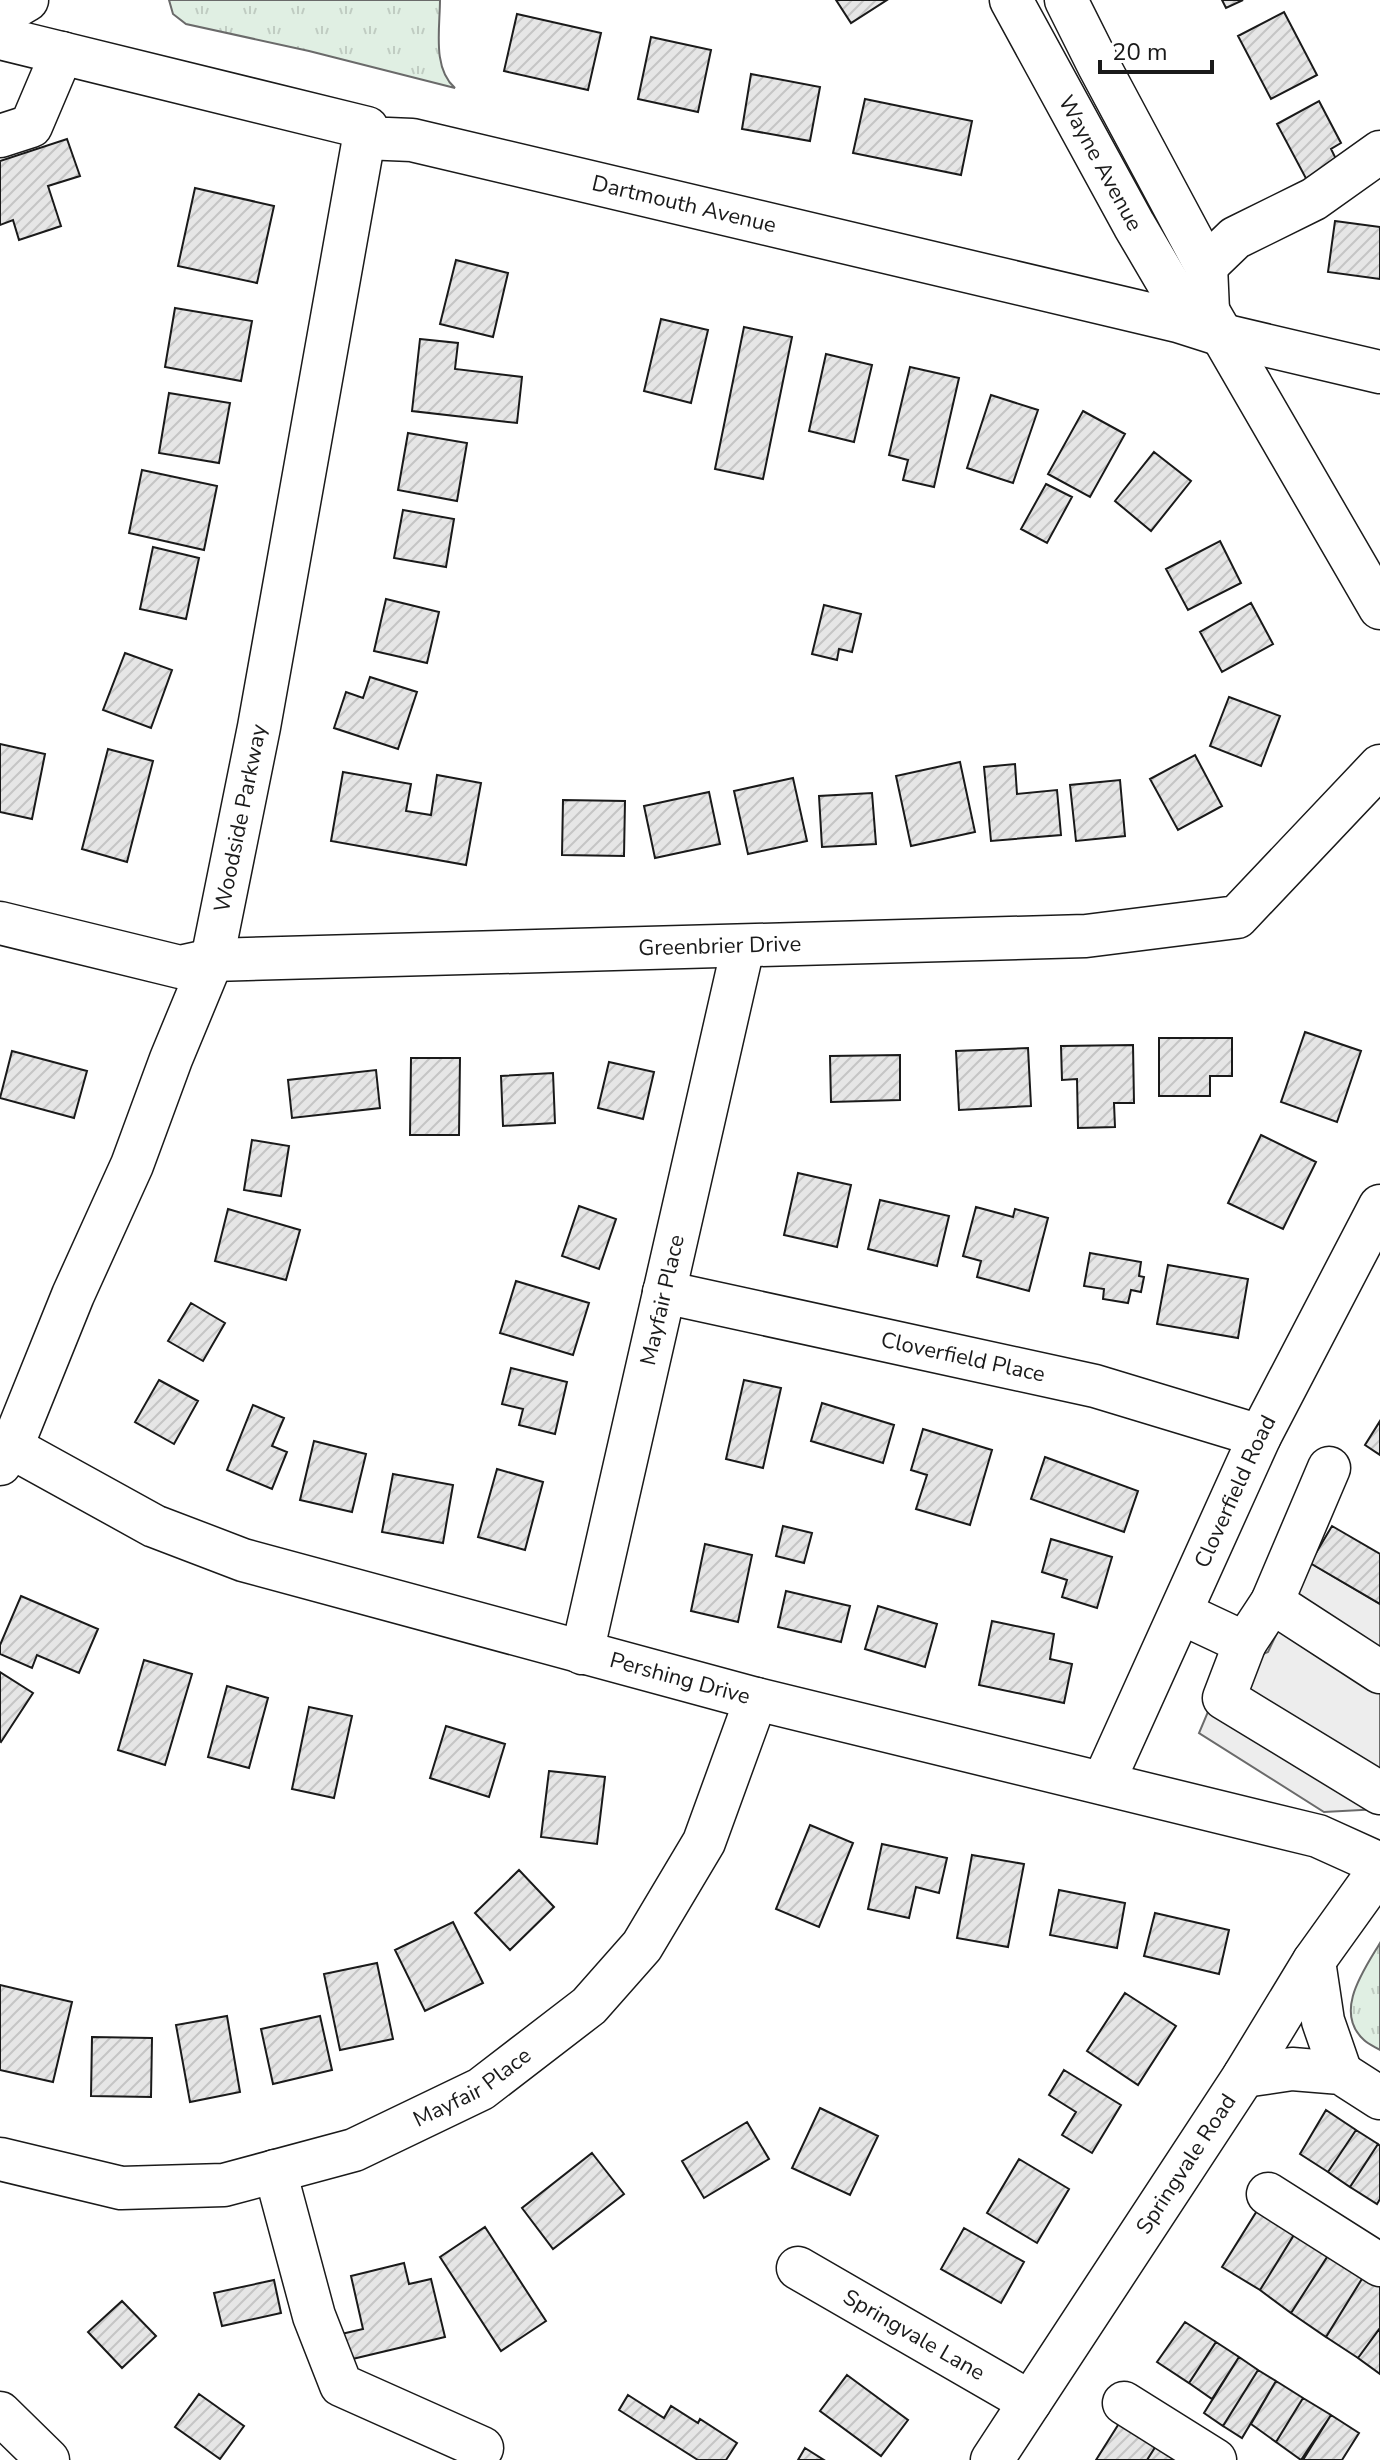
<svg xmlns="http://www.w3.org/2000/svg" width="1380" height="2460" viewBox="0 0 1380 2460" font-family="'Nunito Sans',sans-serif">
  <defs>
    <pattern id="park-tufts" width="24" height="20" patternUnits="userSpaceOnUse" patternTransform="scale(2)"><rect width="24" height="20" fill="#e0efe3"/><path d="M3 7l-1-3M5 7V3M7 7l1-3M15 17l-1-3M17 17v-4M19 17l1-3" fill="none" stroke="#c0ccc2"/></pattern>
    <pattern id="building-hatch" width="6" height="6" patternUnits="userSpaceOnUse" patternTransform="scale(2)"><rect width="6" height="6" fill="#e6e6e6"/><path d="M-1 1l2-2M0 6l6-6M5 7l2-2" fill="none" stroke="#c5c5c5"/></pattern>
  </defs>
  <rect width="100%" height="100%" fill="#fff"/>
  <path fill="url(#park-tufts)" stroke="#6a6a6a" stroke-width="2" d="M169,0H440C440,28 432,68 455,88L309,51L186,24L173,14Z
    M1380,1943V2050C1375,2047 1368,2044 1364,2040C1333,2012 1364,1970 1380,1943Z"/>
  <path fill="#ededed" stroke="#6a6a6a" stroke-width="2" d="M1310,1563L1380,1604V1809L1324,1812L1199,1733L1226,1669L1268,1652Z"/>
  <path fill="url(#building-hatch)" stroke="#1a1a1a" stroke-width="2" d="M836,0H887L851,23Z
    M1222,0H1243L1226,8Z
    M1284,12L1317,75L1271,99L1238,36Z
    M517,14L601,33L588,90L504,71Z
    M651,37L711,50L698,112L638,99Z
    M751,74L820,87L810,141L742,129Z
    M865,99L972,121L961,175L853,153Z
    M1319,101L1341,143L1331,149L1341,169L1310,186L1277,124Z
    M67,139L80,176L48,186L61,226L19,240L13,220L0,225V161Z
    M195,188L274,206L257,283L178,266Z
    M1335,221L1380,227V279L1328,272Z
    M456,260L508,273L493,337L440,324Z
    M175,308L252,321L241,381L165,367Z
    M661,319L708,330L691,403L644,391Z
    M744,327L792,337L763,479L715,469Z
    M420,339L458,343L455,369L522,377L517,423L412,411Z
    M826,354L872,365L854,442L809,431Z
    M910,367L959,378L934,487L903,480L908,460L889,455Z
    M169,393L230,403L219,463L159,453Z
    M991,395L1038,410L1013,483L967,468Z
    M1083,411L1125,434L1090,497L1048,474Z
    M408,433L467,443L457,501L398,490Z
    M1154,452L1191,481L1151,531L1115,501Z
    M142,470L217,486L204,550L129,533Z
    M1046,484L1072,497L1047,543L1021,529Z
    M403,510L454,519L446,567L394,558Z
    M1220,541L1241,583L1188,610L1166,569Z
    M153,547L199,558L186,619L140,609Z
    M386,599L439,612L427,663L374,651Z
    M1251,603L1273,644L1222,672L1200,632Z
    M824,605L861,614L852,652L839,649L837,660L812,654Z
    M125,653L172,670L151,728L103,710Z
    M370,677L417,692L398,749L334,728L346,692L363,698Z
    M1229,697L1280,716L1261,766L1210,746Z
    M0,744L45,754L32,819L0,812Z
    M108,749L153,761L127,862L82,849Z
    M1195,755L1222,806L1178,830L1150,779Z
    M960,762L975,832L911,846L896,776Z
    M1015,764L1017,794L1057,790L1061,835L991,841L984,767Z
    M343,772L411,784L406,811L431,815L437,775L481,783L466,865L331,841Z
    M793,778L807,841L748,854L734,791Z
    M1120,780L1125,836L1076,841L1070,785Z
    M709,792L720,844L655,858L644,806Z
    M872,793L876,844L822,847L819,796Z
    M563,800L625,801L624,856L562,855Z
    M1305,1032L1361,1051L1337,1122L1281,1102Z
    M1159,1038H1232V1076H1210V1096H1159Z
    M1133,1045L1134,1103H1114L1115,1127L1078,1128L1077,1079L1062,1080L1061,1046Z
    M1028,1048L1031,1106L959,1110L956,1051Z
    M12,1051L87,1071L74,1118L0,1098Z
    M900,1055V1100L831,1102L830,1056Z
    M411,1058H460L459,1135H410Z
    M609,1062L654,1072L643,1119L598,1108Z
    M376,1070L380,1108L292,1118L288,1080Z
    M553,1073L555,1123L503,1126L501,1076Z
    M1261,1135L1316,1162L1283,1229L1228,1203Z
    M252,1140L289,1146L281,1196L244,1190Z
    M798,1173L851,1185L837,1247L784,1235Z
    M880,1200L949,1216L937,1266L868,1249Z
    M579,1206L616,1219L599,1269L562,1256Z
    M976,1207L1013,1217L1015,1209L1048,1218L1029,1291L977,1277L981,1261L963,1256Z
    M228,1209L300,1230L286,1280L215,1261Z
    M1090,1253L1141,1262L1139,1276L1144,1277L1141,1292L1131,1290L1128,1303L1103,1299L1104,1289L1084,1286Z
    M1168,1265L1248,1279L1238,1338L1157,1324Z
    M516,1281L589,1303L573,1355L500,1333Z
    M191,1303L225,1323L203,1361L168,1341Z
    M511,1368L567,1382L555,1434L519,1425L523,1409L502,1404Z
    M159,1380L198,1401L174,1444L135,1422Z
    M744,1380L781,1388L763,1468L726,1459Z
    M822,1403L894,1425L883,1463L811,1441Z
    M253,1405L284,1418L272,1446L287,1452L272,1489L227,1470Z
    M1380,1421V1455L1365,1445Z
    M923,1429L992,1450L970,1525L916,1509L927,1475L911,1470Z
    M314,1441L366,1454L352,1512L300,1500Z
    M1045,1457L1138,1491L1124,1532L1031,1499Z
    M497,1469L543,1482L525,1550L478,1537Z
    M393,1474L453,1485L443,1543L382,1532Z
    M783,1526L812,1533L804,1563L776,1556Z
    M1332,1526L1380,1554V1604L1310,1563Z
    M1051,1539L1112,1557L1097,1608L1062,1597L1067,1580L1042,1572Z
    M705,1544L752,1555L738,1622L691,1611Z
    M786,1591L850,1606L841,1642L778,1627Z
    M21,1596L98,1629L79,1673L37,1655L32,1668L0,1654V1645Z
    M878,1606L937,1624L925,1667L865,1649Z
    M992,1621L1054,1634L1050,1659L1072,1664L1064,1703L979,1685Z
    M144,1660L192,1674L165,1765L118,1750Z
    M0,1672L33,1693L1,1742L0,1741Z
    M227,1686L268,1698L249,1768L208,1757Z
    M309,1707L352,1716L334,1798L292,1789Z
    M446,1726L505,1744L489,1797L430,1778Z
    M549,1771L605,1777L597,1844L541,1837Z
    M810,1825L853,1843L819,1927L776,1909Z
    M882,1844L947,1858L939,1893L916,1887L909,1918L868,1909Z
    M972,1855L1024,1864L1008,1947L957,1938Z
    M519,1870L554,1907L510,1950L475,1913Z
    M1059,1890L1125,1903L1117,1948L1050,1935Z
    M1155,1913L1229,1930L1219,1974L1144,1956Z
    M453,1922L483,1983L425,2011L395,1950Z
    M377,1963L393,2039L340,2050L324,1974Z
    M0,1985L72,2002L53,2082L0,2070Z
    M1125,1993L1176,2026L1138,2085L1087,2051Z
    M227,2016L240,2092L190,2102L176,2025Z
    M320,2016L332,2070L273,2084L261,2029Z
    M92,2037L152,2038L151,2097L91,2096Z
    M1064,2070L1121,2105L1092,2153L1062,2135L1076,2112L1049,2095Z
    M820,2108L878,2136L850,2195L792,2168Z
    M1326,2110L1356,2130L1328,2172L1300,2154Z
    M747,2122L769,2159L704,2198L682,2161Z
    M1356,2130L1378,2144L1350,2187L1328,2172Z
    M1378,2144L1380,2146V2199L1377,2204L1350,2187Z
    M592,2153L624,2194L553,2249L522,2208Z
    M1019,2159L1069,2189L1037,2243L987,2213Z
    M1260,2206L1297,2230L1260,2290L1222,2267Z
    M485,2227L546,2321L501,2351L440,2257Z
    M964,2228L1024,2262L1001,2303L941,2269Z
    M1297,2230L1331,2251L1291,2313L1260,2290Z
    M1331,2251L1365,2274L1326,2337L1291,2313Z
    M404,2263L409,2284L431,2279L445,2337L344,2361L337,2335L363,2329L351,2276Z
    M1365,2274L1380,2284V2328L1358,2358L1326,2337Z
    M274,2280L281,2313L222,2326L214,2293Z
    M122,2301L156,2336L122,2368L88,2332Z
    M1185,2322L1216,2342L1189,2383L1157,2362Z
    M1380,2328V2374L1358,2358Z
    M1216,2342L1239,2357L1212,2399L1189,2383Z
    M1239,2357L1258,2370L1223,2426L1204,2413Z
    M1258,2370L1276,2381L1242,2438L1223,2426Z
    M847,2375L908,2420L881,2456L820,2411Z
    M1276,2381L1303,2398L1276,2442L1251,2424Z
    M199,2394L244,2426L220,2459L175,2427Z
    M628,2395L664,2418L671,2406L698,2423L700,2419L737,2443L726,2460H698L619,2410Z
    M1303,2398L1331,2415L1301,2460L1276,2442Z
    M1125,2414L1161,2438L1147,2460H1096Z
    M1331,2415L1359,2433L1342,2460H1303Z
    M1161,2438L1193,2460H1147Z
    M805,2448L824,2460H798Z"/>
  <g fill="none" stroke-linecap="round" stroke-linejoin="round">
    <defs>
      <g id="minor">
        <path id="s1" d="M1011,0L1134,225L1171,288L1208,311L1380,608"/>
        <path d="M1066,0L1099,66L1206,266L1208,311"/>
        <path d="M0,16L27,0"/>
        <path id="s2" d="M0,38L367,128L364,138L412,140L1178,321L1222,335L1380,372"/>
        <path d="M0,136L31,126L62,53"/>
        <path d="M1206,266L1235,238L1314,199L1380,152"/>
        <path id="s3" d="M0,923L180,967L212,960L1086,936L1237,917L1380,766"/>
        <path id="s4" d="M664,1292L1095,1386L1260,1436"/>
        <path id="s5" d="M0,1441L154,1526L243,1560L756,1699L1318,1836L1380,1864"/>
        <path id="s6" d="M0,1464L12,1446L73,1295L132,1165L171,1059L212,960L259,727L364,138"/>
        <path d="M1272,1602L1380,1672"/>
        <path d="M1181,1613L1245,1643L1224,1698L1380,1793"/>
        <path d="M1245,1643L1272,1602L1329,1468"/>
        <path id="s7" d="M582,1653L743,947"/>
        <path id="s8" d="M1103,1783L1260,1436L1380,1206"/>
        <path d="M1314,1961L1323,2021L1341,2073"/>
        <path d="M1244,2076L1292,2069L1341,2073L1380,2098"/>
        <path id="s9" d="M0,2159L121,2188L224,2185L354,2150L481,2089L589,2006L642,1946L704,1842L756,1699"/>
        <path d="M275,2171L314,2316L341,2385L482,2448"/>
        <path d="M1268,2194L1380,2265"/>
        <path id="s10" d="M798,2268L1030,2402"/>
        <path d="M1124,2403L1215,2460"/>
        <path d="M0,2413L48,2460"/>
        <path id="s11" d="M992,2460L1244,2076L1314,1961L1380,1869"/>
      </g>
    </defs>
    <use href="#minor" stroke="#1a1a1a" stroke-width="45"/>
    <use href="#minor" stroke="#fff" stroke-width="42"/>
  </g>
  <g text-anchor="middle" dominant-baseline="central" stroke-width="6" stroke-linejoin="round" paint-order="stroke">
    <g font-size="22" fill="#1a1a1a" stroke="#fff">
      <text stroke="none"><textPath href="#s1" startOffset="186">Wayne Avenue</textPath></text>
      <text stroke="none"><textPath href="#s2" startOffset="716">Dartmouth Avenue</textPath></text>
      <text stroke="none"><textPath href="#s6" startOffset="692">Woodside Parkway</textPath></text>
      <text stroke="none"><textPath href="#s3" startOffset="726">Greenbrier Drive</textPath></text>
      <text stroke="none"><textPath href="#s7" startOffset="362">Mayfair Place</textPath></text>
      <text stroke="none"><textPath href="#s4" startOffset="306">Cloverfield Place</textPath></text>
      <text stroke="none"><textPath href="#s8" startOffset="320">Cloverfield Road</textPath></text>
      <text stroke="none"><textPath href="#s5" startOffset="724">Pershing Drive</textPath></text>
      <text stroke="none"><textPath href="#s9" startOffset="496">Mayfair Place</textPath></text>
      <text stroke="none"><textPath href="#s11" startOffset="354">Springvale Road</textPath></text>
      <text stroke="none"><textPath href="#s10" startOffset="134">Springvale Lane</textPath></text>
    </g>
  </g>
  <path d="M1100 60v12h112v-12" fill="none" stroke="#1a1a1a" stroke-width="4"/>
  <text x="1112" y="60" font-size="24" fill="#1a1a1a" stroke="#ffffff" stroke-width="6" paint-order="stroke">20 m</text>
</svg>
